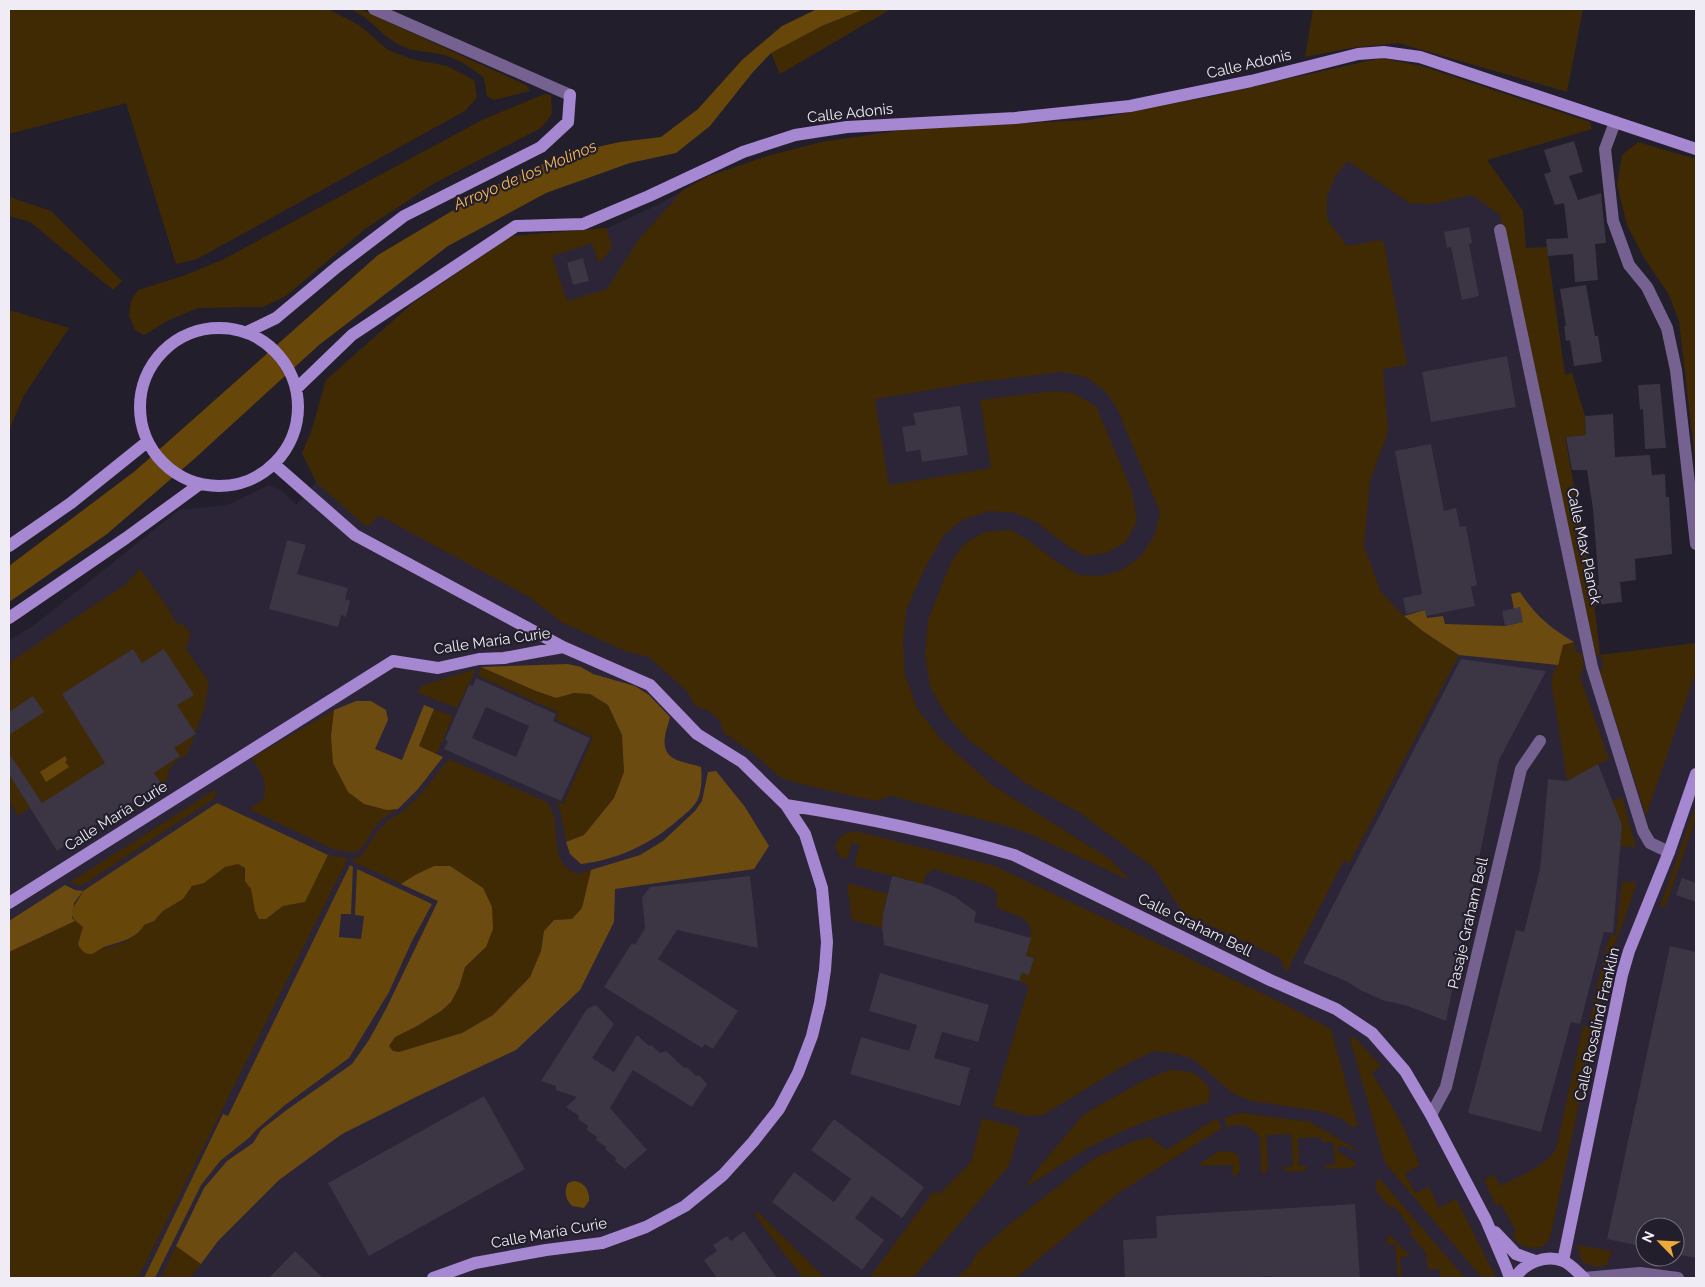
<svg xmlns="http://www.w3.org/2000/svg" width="1705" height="1287" viewBox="0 0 1705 1287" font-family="Raleway,sans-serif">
  <rect width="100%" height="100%" fill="#231e2b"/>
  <path fill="#2c2437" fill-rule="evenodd" d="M1308,74L1487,160L1523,211L1526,249L1566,441L1592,585L1600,655L1696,643V1278H9V640L33,626L179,510L227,505L269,485L281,490L296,505L316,482L302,453L311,432L326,380L413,303L512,236L607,228L657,205L709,176L771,155L821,142L911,129L1089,120L1213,96ZM1645,1227H1675V1257H1645Z"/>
  <path fill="#402a04" d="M9,9H328L359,25L388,50L411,59L447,66L474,80L477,97L465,111L197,259L176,264L126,103L9,134Z
    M350,9H360L526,85L530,91L494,100L487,96L484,78C471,67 457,58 440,54C424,51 411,52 396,43C379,33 370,17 350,9Z
    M864,9H891L780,74L771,53L822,26Z
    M1313,9H1583L1567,92L1398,43L1351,48L1305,57Z
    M1381,58L1422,66L1590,122L1592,129L1487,160L1523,211L1526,248L1547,247L1565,374L1572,373L1585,416L1586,435L1565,437L1592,585L1600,655L1696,643V676L1694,677L1646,816L1600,672L1603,663L1600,655H1596L1500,215L1472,195L1432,204L1409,203L1348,161L1336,175L1327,196V219L1347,246L1381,240L1384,243L1407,365L1383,369L1388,432L1370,481L1364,546L1381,592L1404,616L1424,632L1459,655L1349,864L1344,860L1286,973L1280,958L1183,913L1154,868L1080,813L1027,784L969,740L947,716L930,687L925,654L928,620L951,562L964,544L984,532L1011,530L1028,540L1060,564L1079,575L1102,576L1122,570L1141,556L1155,534L1160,512L1117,408L1105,391L1086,377L1062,372L977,382L875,399L889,485L991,468L980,400L1053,391L1073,393L1096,406L1132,491L1137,521L1125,543L1106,553L1085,556L1069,547L1036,522L1015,513L989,511L962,520L944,535L925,568L907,608L903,640L905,675L917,708L941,739L992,785L1110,859L1131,881L1030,834L1007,826L891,796L875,801L805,785L781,778L754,754L724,733L720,721L711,712L695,706L688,692L649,657L625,651L561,622L531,598L378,515L371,525H364L316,482L302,453L311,432L326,380L413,303L512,236L607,228L612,248L599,264L592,243L552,256L567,301L607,289L639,239L683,190L709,176L771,155L821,142L911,129L1089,120L1213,96Z
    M545,94L551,95L552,114L541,128L433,184L365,229L286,296L263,307L198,308L169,320L144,335L135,330L129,316L131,301L138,290L183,276L222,260L484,119Z
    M1638,142L1696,159V468L1679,321L1668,293L1644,258L1627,225L1617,184L1622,155Z
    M9,197L51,211L122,281L113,290L30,222L9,216Z
    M9,310L69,328L24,395L9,430Z
    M140,569L169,609L175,622L185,626L191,634L186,649L209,682L204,709L188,753L176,761L169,770L166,781L130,802L57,851L30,808L18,816L9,800V663L97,603L125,585Z
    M1574,642L1576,652L1582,654L1584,666L1580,677L1609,759L1567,781L1551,681L1563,645Z
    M481,667L536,691L556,698L574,693L590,694L608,705L622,735L624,772L614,798L584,835L566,842L560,809L556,801L563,804L593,737L556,720L558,712L478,676Z
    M476,669L457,708L418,693L421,686Z
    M434,709L453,716L437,754L419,746Z
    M334,710L331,736L387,810L398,809C389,814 381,819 375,827C368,837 366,846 355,853L333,849L249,809L264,799C267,780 262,774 252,758Z
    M449,759L547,802C562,820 550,850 566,867C569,870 573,872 577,874L591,870L582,908L572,919L554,920L544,931L541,951L530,977L493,1015L462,1033L399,1052L393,1051L389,1046L395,1037L417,1026L441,1011L451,1002L459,987L465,967L486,947L415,875L401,884L352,861L362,855L376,833L387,821L401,813L420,795Z
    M216,789L214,799L83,885L78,886L70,882Z
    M1622,797L1636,847L1620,846L1622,825L1612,801Z
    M1696,804V818L1665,908L1660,906Z
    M855,831L995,866L1274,999L1331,1029L1358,1126L1352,1127L1344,1120L1325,1112L1251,1101L1232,1093L1193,1059L1173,1053L1154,1051L1125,1065L1043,1115L1027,1116L993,1106L1029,985L1019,981L1022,973L1029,975L1034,958L1026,956C1037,919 1029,920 997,908V892L986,885L933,869L926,875L923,883L925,884V888L913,885V881L854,866L859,844L852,843L847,859L840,857L835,846C839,836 845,833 855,831Z
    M328,855L348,858L138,1278H9V952L75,921L83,927V950L86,953C105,948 134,944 144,925L154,921L163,911L183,899L192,886L199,884L225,867L238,864L244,868L245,879L251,889L258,917H269L283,906L305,902Z
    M1622,882H1636L1635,889L1612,952L1550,1238L1544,1246C1531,1249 1519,1249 1512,1235L1516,1232L1501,1204L1496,1206L1484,1180L1494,1175L1501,1186C1519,1176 1545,1167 1556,1149L1583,1026H1588L1606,948L1611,935H1616Z
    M847,883L891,895L890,900L886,899L885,903L882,928L852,920Z
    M1352,1037L1355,1038L1381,1066L1372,1073L1401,1122L1420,1165L1405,1173L1415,1193L1429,1187L1439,1208L1456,1199L1495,1275V1278H1482L1385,1163L1350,1039Z
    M1169,1070C1191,1071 1200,1072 1211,1092L1208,1103C1167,1112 1128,1127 1090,1147C1068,1159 1048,1175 1025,1187L1039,1167L1084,1114L1141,1082Z
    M1241,1113L1310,1122L1361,1152L1340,1145L1337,1151L1357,1163L1351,1168L1325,1169L1324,1166L1335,1164L1333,1142H1322L1321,1137L1298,1138L1299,1166H1308L1305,1171H1285L1282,1167L1293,1166L1291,1134L1266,1135L1268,1167L1265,1174L1261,1172L1260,1137C1249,1125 1241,1123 1227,1127L1224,1118Z
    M982,1118L1020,1128L1009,1166L913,1278H869L934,1191L939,1194L971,1162Z
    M1217,1118L1222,1128L1117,1194L1016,1278H955L969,1267L978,1252L1012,1222L1093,1159L1134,1141L1150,1137L1166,1150Z
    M1219,1151L1231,1152L1238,1155L1240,1169L1238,1174L1232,1176L1233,1165L1197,1166Z
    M1380,1179L1465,1278H1440L1439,1269L1428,1270L1426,1253L1409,1233L1412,1230L1394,1206L1390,1208L1376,1190V1181Z
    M758,1212L825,1278H803L754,1214Z
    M1389,1234L1410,1256L1400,1257L1402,1278H1398L1395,1244L1386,1245Z
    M1577,1245L1612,1251L1607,1265L1595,1267L1582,1262Z
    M176,1246L201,1264L190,1278H161Z"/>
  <path fill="#6c4b11" d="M1520,592C1536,616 1549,627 1574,642L1563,645L1558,665L1459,655L1424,632L1404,616L1425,610L1427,618L1443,616L1445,624L1505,626L1522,622L1514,609L1511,594Z
    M568,664L581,667L593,674L635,686L649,695L670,717C669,723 666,729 665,736C661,762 683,761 701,767C702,777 702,791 697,801C692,809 685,814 678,820C651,844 617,860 581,864L570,854L566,842L584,835L614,798L624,772L622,735L608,705L590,694L574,693L556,698L536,691L481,667Z
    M356,701H371L386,710L388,720L375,749L402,760L424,705L434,709L419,746L443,757L418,789L398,809L387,810L364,804L348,792L333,763L331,736L334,710Z
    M716,771L745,807L769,846L754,869L615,889L614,922L580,990L516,1050L418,1096L342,1134L279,1180L218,1241L201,1264L176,1246L204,1188L227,1161L253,1143L261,1130L288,1109L352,1064L369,1040L387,1007L438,901L401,884L415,875L434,866H450L483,888L492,907L493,929L486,947L465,967L459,987L451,1002L441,1011L417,1026L395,1037L389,1046L393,1051L399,1052L462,1033L493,1015L530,977L541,951L544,931L554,920L572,919L582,908L591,870L640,855L663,841L695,811L702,801L708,772Z
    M65,885L75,890L83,891L74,903L72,918L75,921L9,952V921Z"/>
  <path fill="#664609" d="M817,9H864L822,26L771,53L753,72L710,126L676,153L630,163L546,193L448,246L319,345L193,460L107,534L9,602V566L135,471L378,255L494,186L565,154L620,142L661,137L698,109L742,60L782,26Z
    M65,756L67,760L65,762L69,767L46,782L40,772Z
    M217,803L328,855L305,902L283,906L266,919H259L255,911L251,889L245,881V868L238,864L225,867L204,883L192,886L183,899L163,911L154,921L144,925C136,940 118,942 104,947C99,949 95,954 90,954C84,954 80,949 78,944L83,927C62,912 75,908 83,891Z
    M350,865L353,867L351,914H341L339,937L361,939L364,916L355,915L357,869L432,904L412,941L389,992L349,1058L285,1105L256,1130L250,1137L220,1161L201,1185L155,1278H144L223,1114L228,1116Z
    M574,1181C584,1182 590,1190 589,1201L584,1208L572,1206C565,1199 564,1191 568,1183Z"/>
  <path fill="#3b3544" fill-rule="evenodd" d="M1574,141L1583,172L1569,176L1578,200L1601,193L1606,243L1595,244L1598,280L1575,282L1573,254L1548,256L1546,239L1568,238L1564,203L1555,205L1544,174L1551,172L1544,150Z
    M1469,227L1472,243L1469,244L1479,296L1462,300L1451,247L1447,248L1444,232Z
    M583,258L589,281L573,285L567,263Z
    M1586,285L1595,336H1598L1602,362L1574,366L1570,340L1566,341L1564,326H1566L1560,289Z
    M1507,356L1516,407L1431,422L1422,372Z
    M1660,384L1666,448L1645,449L1643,409L1640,410L1638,385Z
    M960,406L968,455L922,462L920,450L906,452L902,427L916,425L913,413Z
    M1613,414L1615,457L1650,455L1652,475L1665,474L1666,497H1669L1672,554L1635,559L1636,580L1620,582L1622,602L1594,605L1592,585H1599L1593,509L1587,470H1572L1566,437L1586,435L1585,416Z
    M1431,444L1444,511L1456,508L1460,527L1466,526L1477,585L1471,587L1475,606L1426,616L1425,610L1406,614L1403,598L1422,594L1395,451Z
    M287,540L306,545L297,574L348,588L345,599L350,601L346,617L341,615L338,627L269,609Z
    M1520,607L1523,622L1505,626L1502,611Z
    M133,649L142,663L164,649L194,695L177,705L196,734L174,748L180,756L154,773L162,784L131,804L130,802L57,851L9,774V758L11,756L42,803L105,763L62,694Z
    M1461,659L1546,671L1499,760L1446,1021L1408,1006L1382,1000L1358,989L1348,982L1303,963Z
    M476,678L556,714L553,721L590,738L561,801L444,749L448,741L445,740L469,685L473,686ZM486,707L529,726L516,757L472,738Z
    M33,696L44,712L9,735V712Z
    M1598,764L1622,825L1613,933L1604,932L1580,1024L1571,1022L1541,1132L1468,1113L1516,930L1524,932L1540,869L1548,779L1567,781Z
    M750,876L758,948L677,930L658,959L738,1011L713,1049L705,1044L702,1048L604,987L632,943L635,945L645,928L642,897L650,887Z
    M892,876L931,886L954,896L976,912L974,922L1031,938L1026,956L1034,958L1029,975L1022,973L1019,981L884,945L882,928L883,914Z
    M1682,878L1696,883V902L1676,895Z
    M1670,946L1696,952V1258L1675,1254V1227H1645V1247L1607,1239Z
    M880,973L989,1005L978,1042L942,1032L934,1058L970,1068L960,1106L850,1074L861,1037L909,1051L917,1025L869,1011Z
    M596,1005L614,1024L592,1058L614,1072L637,1035L649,1046L651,1045L660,1053L666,1051L684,1068L687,1067L696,1076L699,1075L707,1084L692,1107L633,1070L610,1108L647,1150L625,1169L615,1161L616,1158L606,1150V1147L596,1140L597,1137L587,1130L588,1126L578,1119L579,1116L566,1107L577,1097L556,1090V1086L541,1081L587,1009Z
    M484,1096L525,1169L369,1256L328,1183Z
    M834,1119L924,1187L902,1218L872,1196L855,1218L884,1240L862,1270L772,1202L794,1172L834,1202L851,1179L811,1150Z
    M1355,1204L1360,1278H1273L1272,1276L1241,1278H1125L1123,1240L1157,1238L1156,1216Z
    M744,1231L777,1278H717L704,1260L717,1251L713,1245L727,1236L731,1241Z
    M295,1251L323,1278H269Z"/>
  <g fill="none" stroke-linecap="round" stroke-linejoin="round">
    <path stroke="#756290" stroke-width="12" d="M374,9L570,95
      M1615,122L1605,149L1613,221L1629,265L1647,287L1667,328L1676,370L1696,544
      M1500,230L1592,667L1643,831L1650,843L1669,852
      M1431,1115L1446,1087L1521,769L1540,741
      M1584,1278L1640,1273L1678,1278"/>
    <path stroke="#a687d1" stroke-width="12" d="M140 407a79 79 0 1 1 158 0a79 79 0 1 1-158 0Z
      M247,332L276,318L337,267L404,216L541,147L568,122L570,95
      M296,389L352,335L516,226L583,224L649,196L743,152L795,135L847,127L1015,118L1130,106L1251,81L1358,54L1384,52L1420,57L1696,149
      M274,464L355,535L563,647
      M9,546L71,503L147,442
      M9,618L126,538L200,484
      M786,805C863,817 939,833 1014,855L1270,980L1336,1009L1372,1033L1405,1071L1431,1115L1486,1220L1506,1267L1510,1278
      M9,903L393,661L438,668L479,659L504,658L563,647L650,685L697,734L742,762L786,805L805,834L822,888L827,942L825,970L820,1003L812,1036L798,1073L779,1109L753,1142L723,1175L685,1206L646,1227L602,1243L546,1250L475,1263L433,1278
      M1495,1232L1516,1254L1535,1261
      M1563,1261L1622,975L1629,951L1669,852L1696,774
      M1515,1278C1524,1263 1546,1254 1563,1261C1571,1264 1577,1272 1584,1278"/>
  </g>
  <g text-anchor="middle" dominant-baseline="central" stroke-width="4.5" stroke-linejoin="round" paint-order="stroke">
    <g font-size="15" fill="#efecf5" stroke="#231e2b">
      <text transform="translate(1249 64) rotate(-13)">Calle Adonis</text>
      <text transform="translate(850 113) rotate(-6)">Calle Adonis</text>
      <text transform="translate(1584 546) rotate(78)">Calle Max Planck</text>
      <text transform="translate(492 641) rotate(-8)">Calle María Curie</text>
      <text transform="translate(116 816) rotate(-32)">Calle María Curie</text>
      <text transform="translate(1468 923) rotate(-77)">Pasaje Graham Bell</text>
      <text transform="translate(1195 925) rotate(26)">Calle Graham Bell</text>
      <text transform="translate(1597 1024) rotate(-77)">Calle Rosalind Franklin</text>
      <text transform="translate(549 1233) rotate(-10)">Calle María Curie</text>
    </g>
    <g font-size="16" font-style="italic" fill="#f7ba58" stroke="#231e2b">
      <text transform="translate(525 175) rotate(-23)">Arroyo de los Molinos</text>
    </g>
  </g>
  <rect width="1705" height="1287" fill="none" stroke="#efecf5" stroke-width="20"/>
  <g transform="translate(1660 1242) rotate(294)"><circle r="24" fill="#231e2b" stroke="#75707c"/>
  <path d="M0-4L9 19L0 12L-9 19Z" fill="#ebaa39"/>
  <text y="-8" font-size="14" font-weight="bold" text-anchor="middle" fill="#efecf5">N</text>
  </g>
</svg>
